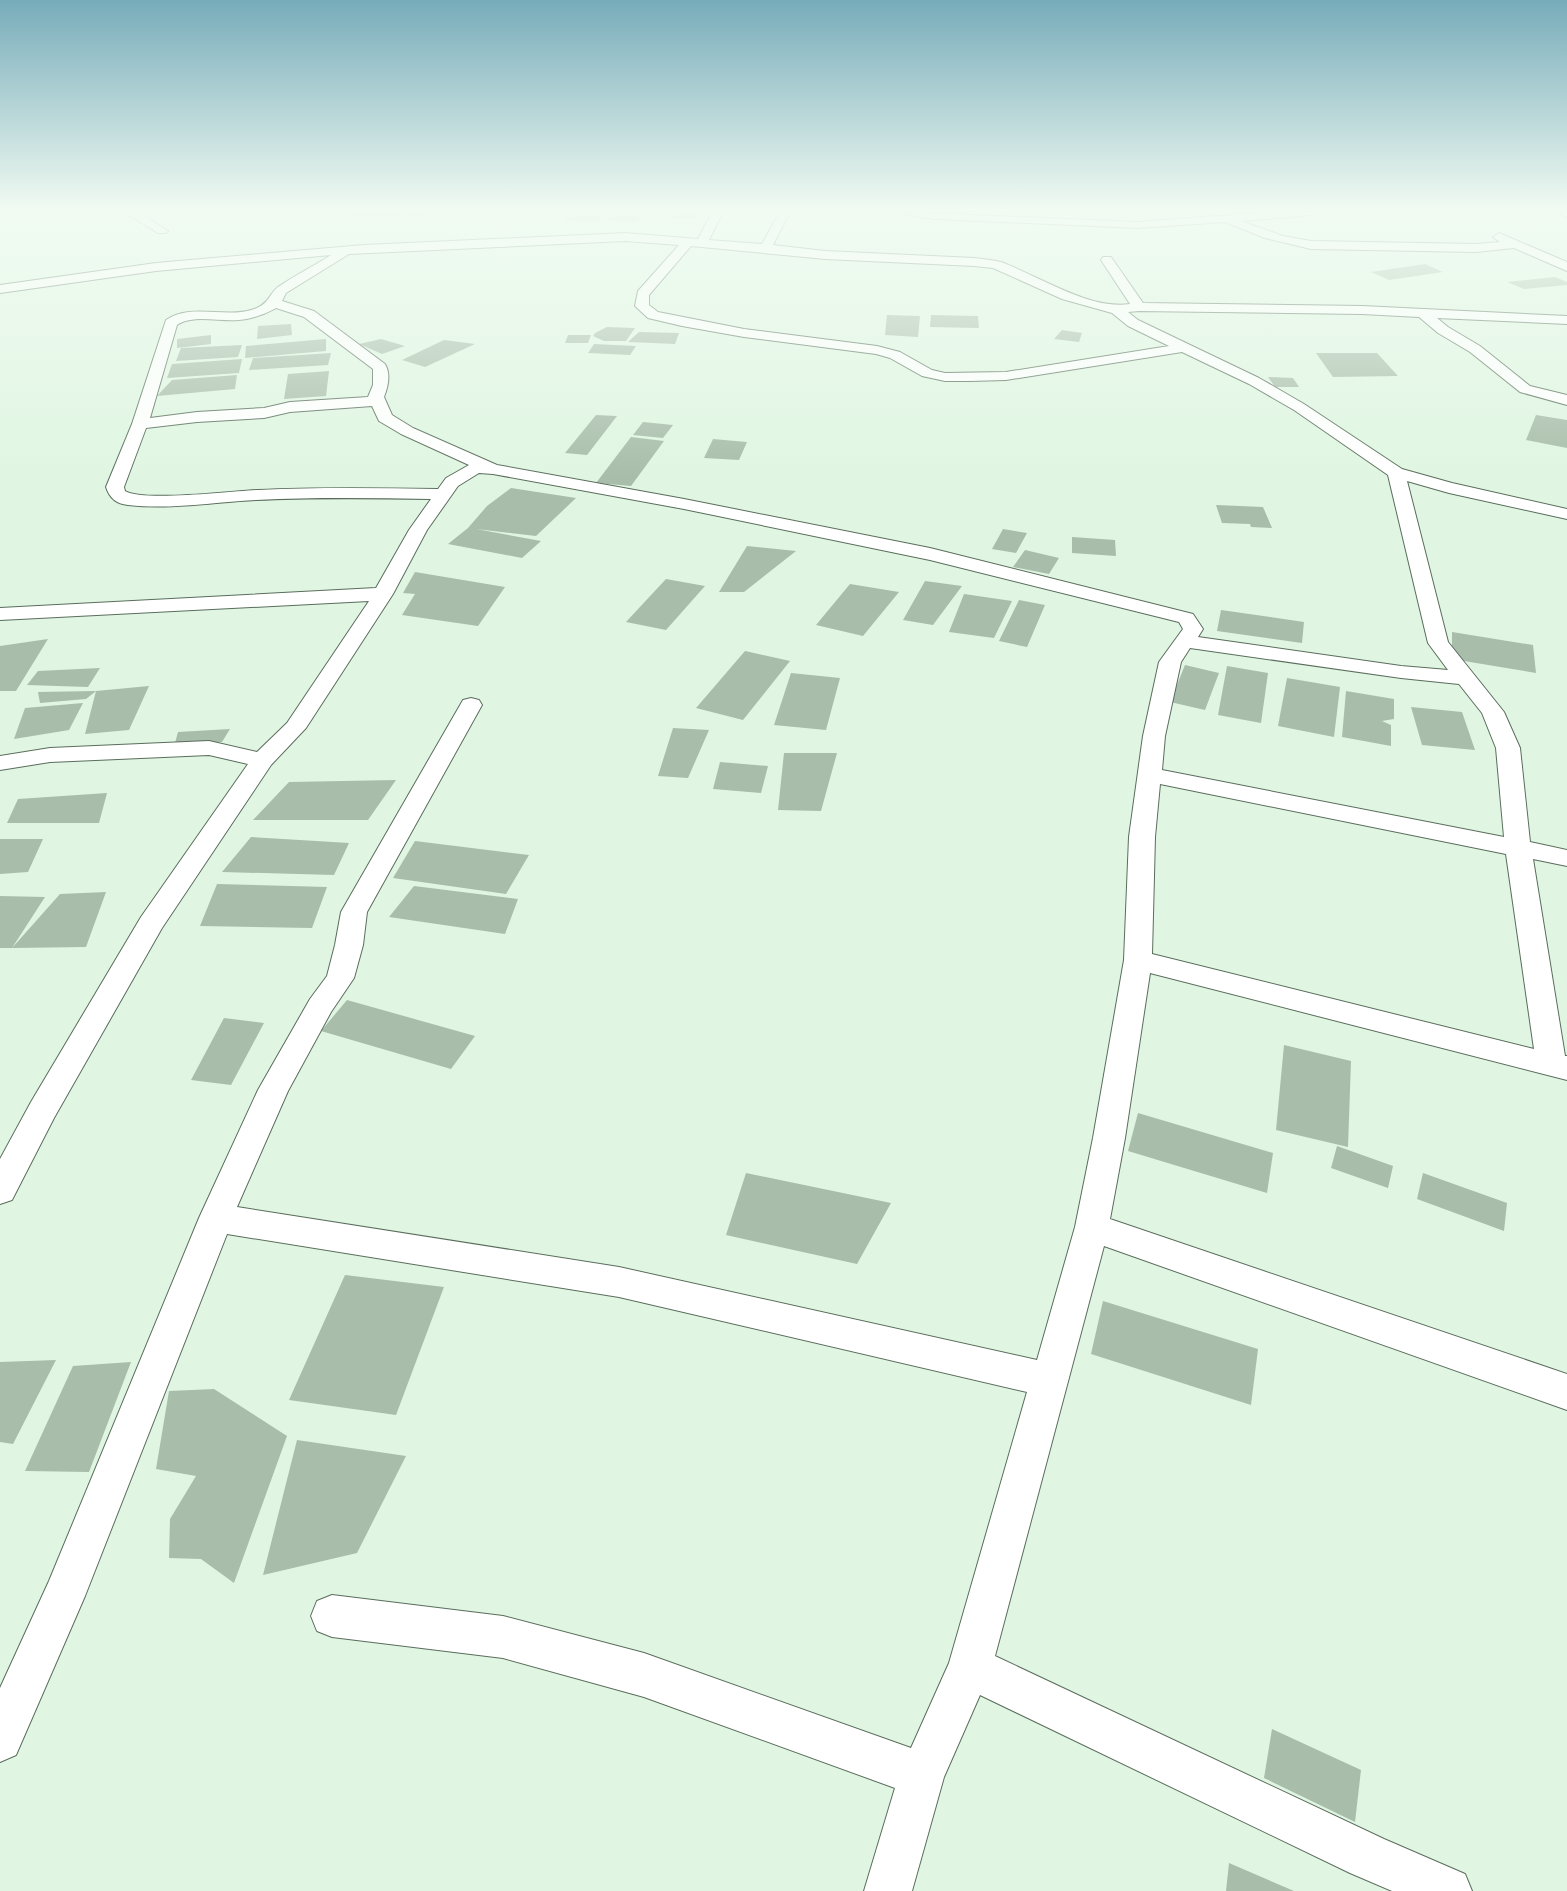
<svg xmlns="http://www.w3.org/2000/svg" width="1567" height="1891" viewBox="0 0 1567 1891" font-family="'Fira Sans',sans-serif">
  <rect width="100%" height="100%" fill="#e0f6e2"/>
  <path fill="#a8bdaa" d="M351,212H403L399,216H347Z
    M407,212H427L421,217H401Z
    M677,212H684L702,213L696,219L671,218Z
    M570,215L603,217L598,222L563,220Z
    M613,215L642,217L636,222L606,220Z
    M1425,264L1443,272L1389,280L1371,272Z
    M1555,277L1567,282V285L1524,289L1507,282Z
    M887,315L920,316L918,337L885,335Z
    M931,315L978,316L979,328L930,327Z
    M291,324L292,335L257,339L258,326Z
    M607,327L635,328L626,341H604L593,336L595,333Z
    M1062,330L1082,333L1079,342L1054,339Z
    M639,332L679,333L675,344L628,342Z
    M211,335V344L177,348V339Z
    M568,335H591L588,343H565Z
    M326,339V351L245,358L246,346Z
    M381,339L405,346L382,354L359,344Z
    M444,340L475,344L425,367L402,360Z
    M594,344L636,346L630,355L588,353Z
    M242,345L238,357L176,361L181,348Z
    M331,353L328,365L249,370L253,358Z
    M1316,353H1377L1398,376L1333,377Z
    M242,359L239,373L167,378L172,364Z
    M329,371L326,396L284,399L288,374Z
    M237,375L235,389L157,396L172,380Z
    M1268,377L1293,378L1299,387H1275Z
    M596,415L617,416L587,455L565,453Z
    M1536,415L1567,420V448L1526,440Z
    M643,422L673,425L663,438L633,435Z
    M631,437L664,441L631,486L596,483Z
    M713,439L747,442L739,460L704,458Z
    M511,488L576,498L536,536L476,529L541,541L522,558L448,544L468,528L487,506Z
    M1216,505L1263,507L1272,528L1251,527L1250,524L1222,523Z
    M1003,529L1027,533L1016,553L992,549Z
    M1072,537L1115,540L1116,556L1072,553Z
    M747,546L796,551L744,592H719Z
    M1025,550L1059,558L1049,574L1013,567Z
    M415,572L505,587L478,626L402,615L415,594L403,593Z
    M666,579L705,586L666,630L626,622Z
    M925,581L962,586L933,625L903,620Z
    M850,584L899,592L863,636L816,625Z
    M964,594L1012,601L994,638L949,632Z
    M1019,600L1045,605L1027,647L999,641Z
    M1221,610L1304,622L1302,643L1217,631Z
    M1452,632L1533,645L1536,673L1452,659Z
    M48,639L16,691H0V646Z
    M745,651L790,661L743,720L696,708Z
    M1185,665L1219,673L1205,710L1170,702Z
    M1227,666L1268,673L1261,723L1218,715Z
    M100,668L88,687L27,685L38,671Z
    M791,673L840,678L826,730L774,725Z
    M1287,678L1340,687L1334,737L1278,726Z
    M149,686L129,730L85,734L96,691L86,699L40,703L38,692L96,691Z
    M1346,691L1394,699V719L1382,721L1391,725V746L1342,737Z
    M83,703L69,730L14,739L25,708Z
    M1411,707L1462,712L1475,750L1422,745Z
    M673,728L709,730L688,778L658,776Z
    M230,729L222,742L175,743L178,732Z
    M784,753H837L821,811L778,810Z
    M720,762L768,766L761,793L713,789Z
    M396,780L368,820H253L289,782Z
    M107,793L99,823H7L18,799Z
    M251,837L349,843L334,875L222,872Z
    M0,839H43L28,872L0,874Z
    M415,841L529,855L506,894L393,878Z
    M217,884L327,887L312,928L200,926Z
    M414,886L518,899L505,934L389,917Z
    M106,892L86,947L12,948H0V896L45,897L12,948L60,894Z
    M347,1000L475,1036L451,1069L321,1031Z
    M224,1018L264,1023L231,1085L191,1080Z
    M1284,1045L1351,1061L1348,1147L1276,1130Z
    M1138,1113L1273,1153L1267,1193L1128,1151Z
    M1337,1146L1393,1166L1388,1188L1331,1168Z
    M746,1173L891,1203L857,1264L726,1235Z
    M1423,1173L1507,1203L1504,1231L1417,1199Z
    M345,1275L444,1287L396,1415L289,1400Z
    M1103,1301L1258,1349L1251,1405L1091,1354Z
    M56,1360L13,1444L0,1442V1362Z
    M131,1362L89,1472L25,1471L73,1366Z
    M214,1389L287,1436L234,1583L201,1559L169,1558L170,1519L196,1476L156,1469L169,1391Z
    M297,1440L406,1456L357,1553L263,1575Z
    M1272,1729L1361,1770L1355,1822L1264,1778Z
    M1229,1863L1294,1891H1226Z"/>
  <g fill="none" stroke-linecap="round" stroke-linejoin="round">
    <defs>
      <path id="minor" d="M124,212H138L168,231L166,233H158Z
        M712,212H723L709,240L762,244L780,212H790L773,245L825,251L974,258C983,259 992,260 1001,262C1039,276 1089,310 1130,304L1101,260L1103,257H1111L1143,303L1362,306L1567,316V324L1437,318L1448,327L1480,346L1530,386L1567,395V405L1520,392L1470,352L1438,333L1419,317L1362,314L1139,311L1128,312L1138,320L1259,378L1304,404L1402,469L1452,483L1567,509V519L1449,493L1407,481L1448,642L1504,712L1520,748L1530,842L1567,850V866L1533,859L1565,1056H1567V1080L1150,973L1125,1138L1110,1219L1567,1374V1410L1104,1246L995,1656L1384,1839L1465,1874L1472,1891H1392L1350,1873L980,1695L944,1777L912,1891H864L895,1788L644,1697L503,1658L332,1637L317,1631L311,1616L317,1601L332,1595L503,1616L644,1653L911,1748L949,1663L1027,1392L619,1297L227,1234L85,1596L16,1755L0,1762V1688L49,1581L199,1218L258,1090L310,999L327,976L335,945L341,912L463,700L471,698L479,700L482,705L367,912L363,945L354,978L331,1012L288,1091L237,1207L619,1267L1037,1360L1075,1227L1093,1138L1124,960L1129,837L1143,736L1159,662L1183,629L1179,622L930,560L684,509L493,474L479,473L458,486L427,530L393,594L306,728L271,765L162,928L54,1118L12,1200L0,1204V1159L31,1102L141,917L248,764L209,755L50,762L0,770V756L50,748L209,741L257,752L287,723L369,601L0,620V608L376,588L409,530L431,499C373,498 315,497 256,500C214,502 170,510 128,505C116,504 109,497 106,487L132,424L166,320C192,302 228,320 257,308C270,302 269,294 278,287C295,275 314,266 331,255L156,271L0,293V285L156,263L364,245L625,233L698,239ZM625,241L679,245L638,291L635,306L648,318L682,326L744,337L876,354L890,358L922,376L945,381H970L1006,380L1182,352L1249,384L1294,410L1388,475L1428,643L1448,670L1401,666L1198,637L1203,629L1193,614L930,548L684,499L497,465L413,428L392,415L384,397C388,387 391,374 385,364L314,311L282,301L286,293L349,254ZM691,246L825,259L974,266L993,268L1062,299L1112,313L1128,326L1169,346L1006,372L945,373L932,370L900,352L877,346L744,329L658,312L649,305V295ZM276,308L304,317L373,369V385L368,397L290,402L264,408L197,412L150,418L177,325C193,314 220,322 239,320C252,319 265,314 276,308ZM372,406L379,421L401,434L469,465L446,478L438,489C378,488 318,487 258,490C232,491 143,502 125,491L124,487L146,428L197,422L264,418L290,412ZM1190,648L1401,678L1459,684L1482,713L1496,748L1504,837L1162,770L1165,736L1181,662ZM1160,784L1506,854L1534,1049L1152,954L1155,837Z
        M903,212L1138,222L1270,212H1318L1313,215L1241,221L1283,236L1311,241L1476,244L1500,242L1493,237L1499,233L1567,262V271L1514,248L1476,252L1311,249L1265,238L1225,222L1138,228L936,219L909,215Z
        M1556,212H1567V217Z"/>
    </defs>
    <use href="#minor" stroke="#5a6d5c" stroke-width="2"/>
    <use href="#minor" fill="#fff" fill-rule="evenodd"/>
  </g>
  <linearGradient id="sky" x2="0" y2="1"><stop stop-color="#77acba"/><stop offset="0.44" stop-color="#f1fbf2"/><stop offset="1" stop-color="#f1fbf2" stop-opacity="0"/></linearGradient>
  <rect width="1567" height="477" fill="url(#sky)"/>
</svg>
